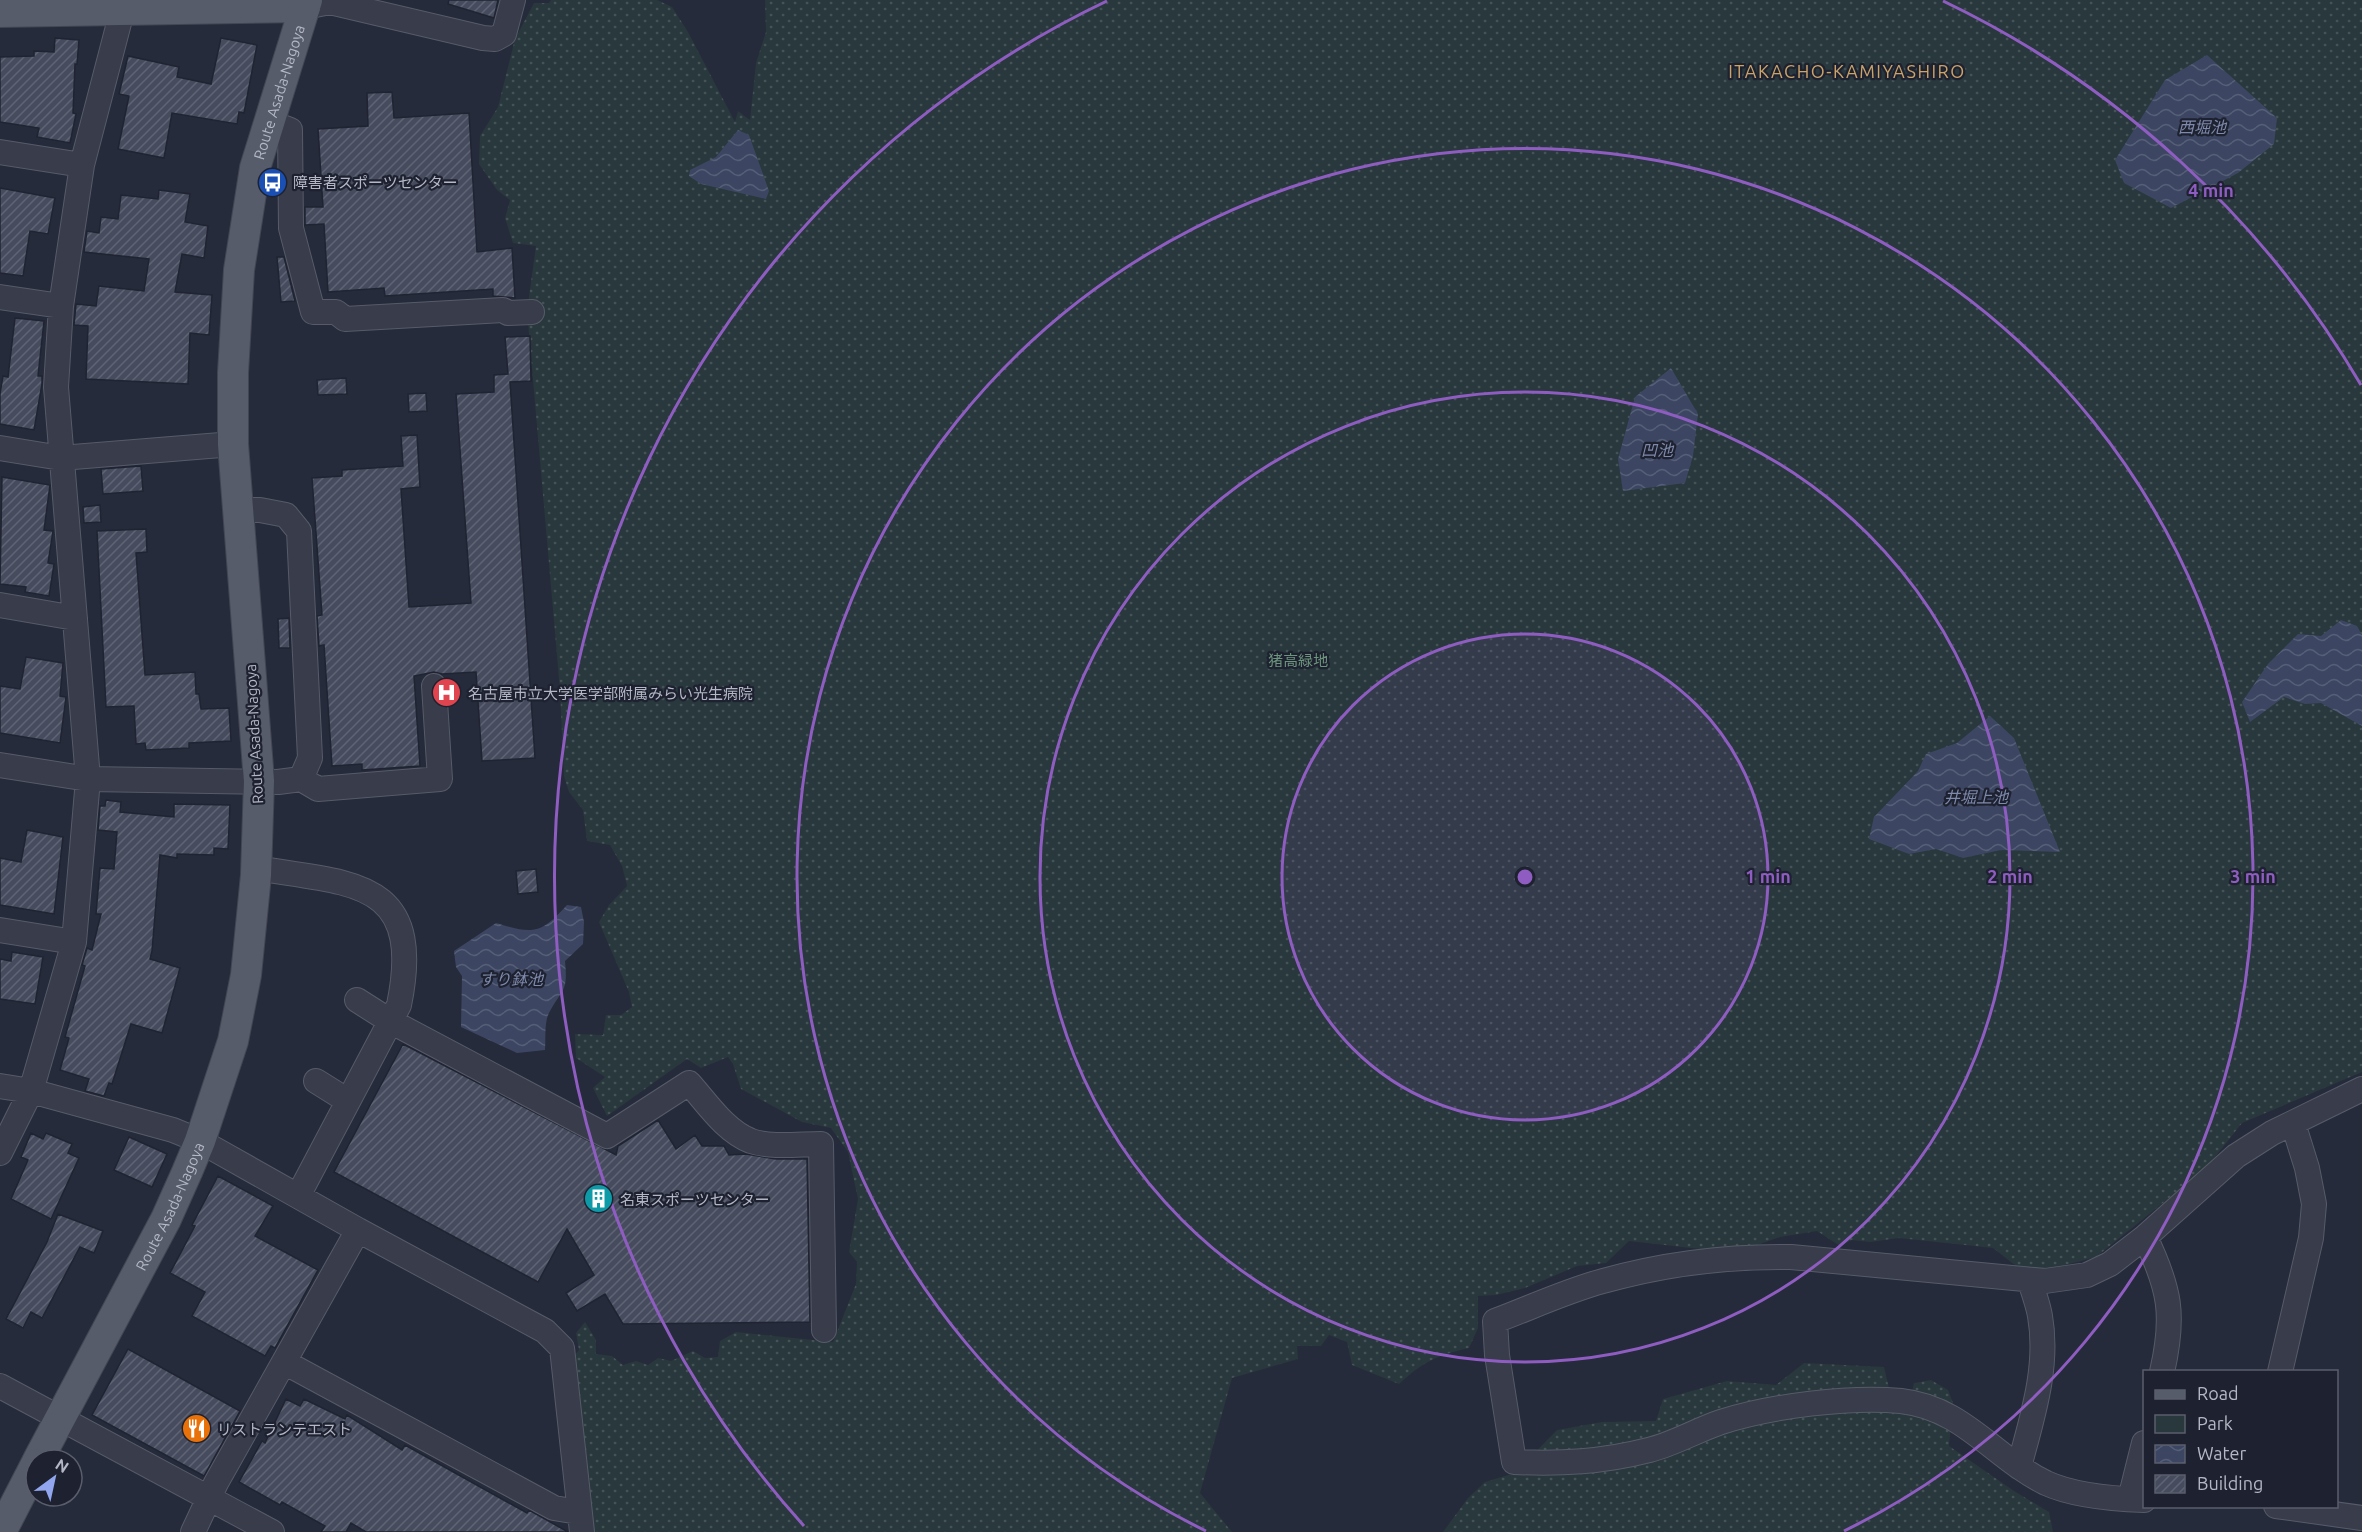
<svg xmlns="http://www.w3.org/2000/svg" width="2362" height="1532" viewBox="0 0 2362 1532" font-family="Ubuntu,'Noto Sans JP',sans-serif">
  <defs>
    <pattern id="green-dots" width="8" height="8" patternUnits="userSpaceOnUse" patternTransform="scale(1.5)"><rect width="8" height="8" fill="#28383c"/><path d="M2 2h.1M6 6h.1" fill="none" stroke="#455357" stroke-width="1.8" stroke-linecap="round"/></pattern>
    <pattern id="water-waves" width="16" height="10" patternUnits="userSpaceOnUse" patternTransform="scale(1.5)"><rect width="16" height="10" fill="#3c4662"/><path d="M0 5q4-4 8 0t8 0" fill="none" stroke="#565f77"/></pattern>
    <pattern id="building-hatch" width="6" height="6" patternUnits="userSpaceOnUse" patternTransform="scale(1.5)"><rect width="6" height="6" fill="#464c5e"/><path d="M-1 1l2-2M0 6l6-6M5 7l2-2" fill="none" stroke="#5e6474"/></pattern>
  </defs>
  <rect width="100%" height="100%" fill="#252b3a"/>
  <path fill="url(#green-dots)" d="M551,0H657L672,7L688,32L735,122L738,111L750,120L756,63L766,32L765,0H2362V1072L2242,1123L2215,1157L2194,1178L2096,1257L2046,1270H2021L1993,1248L1899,1238L1870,1242L1852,1240L1840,1246L1817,1231L1780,1237L1754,1246L1709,1250L1629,1241L1606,1263L1577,1266L1525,1288L1496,1295L1478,1296V1328L1469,1348C1437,1355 1423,1362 1399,1384L1352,1365L1347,1342L1329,1335L1321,1346H1297L1298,1359L1232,1378L1200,1493L1232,1532H593L568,1364L579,1350L576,1333L585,1322L596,1340V1354L612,1356L623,1365L636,1361L648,1365L658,1358L671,1361L693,1351L705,1358L718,1357L720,1341L736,1332L833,1342L856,1284L857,1262L849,1252L858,1199L848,1152L831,1128L802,1122L741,1089L733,1064L728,1057L701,1068L687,1059L607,1116L593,1088L605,1077L576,1058L575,1034L603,1035L606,1015H621L632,1007L629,992L599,922L609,905L627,886L622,866L610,845L587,841L583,810L569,792L564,776L560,690L527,311L536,246L513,243L505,218L510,200L497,190L479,164L480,136L498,107L515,39L534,3H549Z
    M1804,1363L1884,1367L1892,1401L1909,1405L1914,1383L1931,1380L1948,1390L1953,1403L1949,1446L2014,1491L2049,1512L2053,1532H1443L1468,1498L1485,1482L1515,1473L1557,1430L1602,1422L1656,1421L1663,1399L1727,1381L1776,1385Z"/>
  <path fill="url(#water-waves)" d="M2207,55L2277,118L2274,144L2238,173L2171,208L2124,183L2115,160L2165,80Z
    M738,130L749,135L769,191L766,199L701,184L689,176L690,170L716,157Z
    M1671,368L1698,414L1693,456L1685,483L1623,491L1618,459L1635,397Z
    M2341,620L2357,626L2362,635V726L2321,703L2305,704L2284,697L2250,722L2242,702L2268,664L2298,634L2321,636Z
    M1990,716L2014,738L2060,852L2001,850L1963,858L1936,849L1909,854L1869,839L1874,817L1918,771L1926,754L1957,743Z
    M567,905L581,907L584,922L583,944L565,961C568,993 563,987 549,1013C544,1022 546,1039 545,1050L517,1053L461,1027L462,976L456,967L454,951L496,923C533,934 540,935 567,905Z"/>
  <path fill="url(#building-hatch)" stroke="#202432" stroke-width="1.5" d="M449,0H498L494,18L448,4Z
    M55,38L79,40L77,64H75L73,113L76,114L70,143L37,137L39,128L0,122V57L34,56V51L54,52Z
    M221,38L257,45L244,113L239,112L237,124L172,113L164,158L118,149L129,96L119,94L128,56L179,67L177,77L211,84Z
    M392,92L394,118L469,113L477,252L512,248L515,298L493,296V289L385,296L384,288L328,292L324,224L305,225V207H323L318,129L368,126L367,93Z
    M0,188L55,198L48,234L30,231L23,276L0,273Z
    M159,190L190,194L185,222L208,226L204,258L182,254L175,292L212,295L209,335L190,333L188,384L86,379L88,326L74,325L76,304L96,306L99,286L144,291L149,259L84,252L87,231L99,233L101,217L118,219L121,195L158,199Z
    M277,257H284L295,301L281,302Z
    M15,318L44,321L38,376H42V384L34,430L0,424V394L3,376L8,377Z
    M530,336L531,381L510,382L535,758L482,761L476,672L442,674L434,672L414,676L420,766L362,770V764L332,766L324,645L319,646L317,616L322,615L312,478L342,476V470L403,466L401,436L417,435L420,487L401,489L409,607L471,603L456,394L494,392V375L508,374L505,337Z
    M346,378L347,394L318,395L317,380Z
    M426,393L427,411L409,412L408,394Z
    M141,466L143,491L103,494L101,469Z
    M2,477L50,485L44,530L53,531L48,563L54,564L49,596L25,592L26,587L0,584Z
    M100,505L101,522L84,523L83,507Z
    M146,529L147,552L136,553L145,675L195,672L196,694H199L201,709L229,708L231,741L189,743V748L146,750L145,743L136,744L134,706L106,707L97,531Z
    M289,618L290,648H279L278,619Z
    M26,657L63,663L60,696L66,697L60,743L0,733V686L20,689Z
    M106,800L121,802L120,812L174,817V804L230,805L228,849L214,848V855L177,854V858L160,855L152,951L150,959L180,968L162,1033L131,1024L112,1084L109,1083L104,1096L85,1091L89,1079L60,1070L69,1038L65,1037L85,966L82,965L87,948L92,950L101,914H96L100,868L114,869L117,832L98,830L100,806H105Z
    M27,830L63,837L54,914L0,905V858L21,862Z
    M536,869L538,892L518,894L516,871Z
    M12,952L43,957L35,1004L0,999V959L11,961Z
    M403,1044L616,1155L618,1146L658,1120L676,1149L695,1135L702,1146H724L729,1155L746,1154L776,1159H807L810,1322L623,1324L605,1294L577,1311L566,1293L594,1275L567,1229L538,1282L334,1172Z
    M31,1133L43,1139L46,1133L72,1144L68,1153L79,1158L51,1219L11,1199L28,1160L21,1157Z
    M129,1137L167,1154L152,1187L114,1170Z
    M218,1176L273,1206L255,1236L318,1270L275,1348L271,1346L265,1356L192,1316L205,1292L170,1273L195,1226L192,1225Z
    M58,1214L103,1231L94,1253L80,1247L42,1318L31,1312L23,1328L6,1319L47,1242Z
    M128,1349L240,1411L204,1476L92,1415Z
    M286,1399L300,1406L304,1399L345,1419L347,1415L402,1450L405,1445L527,1513L529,1510L568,1532H366L351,1523L346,1532H321L325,1526L282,1502L280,1505L239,1482L262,1441L265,1443Z"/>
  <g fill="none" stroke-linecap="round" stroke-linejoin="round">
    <defs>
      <path id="minor" d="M305,7L330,2L483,38L495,39L504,34L513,0
        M269,122L290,130L291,228L313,312H336L345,319L503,310L508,313L532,312
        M0,152L82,165
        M0,297L61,306
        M0,448L61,458L233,444
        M0,605L75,618
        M0,765L88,779L278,782L301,779L310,758L299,531L286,515L260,510H239
        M301,779L318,789L440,779L434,686
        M256,868C351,884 425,878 399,1005L298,1196
        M0,930L74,942
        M357,1000L390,1021L607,1136L689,1083C707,1103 725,1131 751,1141C772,1148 799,1144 821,1144L824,1330
        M316,1081L348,1101
        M0,1086L31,1091L173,1130L200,1141L358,1230
        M0,1153L31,1091L74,942L88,779L56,387L61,306L82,165L125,0
        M2145,1237C2170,1289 2175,1315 2162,1372
        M284,1362L554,1508L578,1512
        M2280,1372L2311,1238L2314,1204L2307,1168L2293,1123
        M0,1386L272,1532
        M2019,1467C2032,1418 2049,1367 2040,1316C2038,1304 2033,1292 2030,1280
        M2130,1499L2144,1443
        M2144,1500C2115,1499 2072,1495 2046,1483C1993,1457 1964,1408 1901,1401C1850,1396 1771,1406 1721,1422C1697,1430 1674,1444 1649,1450C1602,1462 1561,1464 1514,1462L1497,1355L1495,1321C1530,1308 1566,1291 1603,1281C1664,1264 1728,1256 1791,1257L2045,1281L2087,1275L2110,1264L2145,1237L2236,1156L2272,1133L2362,1089
        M2276,1506L2362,1518
        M193,1532L216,1483L358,1230L545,1331L562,1348L582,1532"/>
      <g id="major">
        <path d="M0,12L305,7"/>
        <path id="s1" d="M38,1460L166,1219L187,1172L200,1141L233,1041L246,975L256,875L259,781L233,444V373L239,270L255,168L307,0"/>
        <path d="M1,1532L36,1464"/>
      </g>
    </defs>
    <use href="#minor" stroke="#575b69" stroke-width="26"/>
    <use href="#major" stroke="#424654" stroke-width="32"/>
    <use href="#minor" stroke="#393d4b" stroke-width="24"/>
    <use href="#major" stroke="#575c6b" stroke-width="30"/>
  </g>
  <circle cx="1525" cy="877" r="243" fill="#8f5dc1" fill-opacity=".12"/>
  <g fill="none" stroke="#8f5dc1" stroke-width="3">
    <circle cx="1525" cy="877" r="243"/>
    <circle cx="1525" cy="877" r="485"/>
    <path d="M1206 1531A728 728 0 1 1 1844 1531"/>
    <path d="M804 1526A970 970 0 0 1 1107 1M1943 1A970 970 0 0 1 2361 385"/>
  </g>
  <defs>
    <symbol id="bus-disc" viewBox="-11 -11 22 22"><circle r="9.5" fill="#1a4fb4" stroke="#1e2230"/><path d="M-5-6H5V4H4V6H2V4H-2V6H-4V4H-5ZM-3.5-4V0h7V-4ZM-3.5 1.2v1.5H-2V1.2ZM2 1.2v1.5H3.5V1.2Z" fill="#fff"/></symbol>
    <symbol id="hospital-disc" viewBox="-11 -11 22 22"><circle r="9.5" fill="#e0444e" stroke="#1e2230"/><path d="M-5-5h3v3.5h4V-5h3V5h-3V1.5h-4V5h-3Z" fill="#fff"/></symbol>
    <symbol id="building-disc" viewBox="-11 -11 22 22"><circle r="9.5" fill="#0f9aa8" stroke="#1e2230"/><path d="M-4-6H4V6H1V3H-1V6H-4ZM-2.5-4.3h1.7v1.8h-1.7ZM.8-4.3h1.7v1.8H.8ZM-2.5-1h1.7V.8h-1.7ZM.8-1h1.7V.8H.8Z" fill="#fff"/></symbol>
    <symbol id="restaurant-disc" viewBox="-11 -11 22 22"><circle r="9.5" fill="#e8710a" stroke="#1e2230"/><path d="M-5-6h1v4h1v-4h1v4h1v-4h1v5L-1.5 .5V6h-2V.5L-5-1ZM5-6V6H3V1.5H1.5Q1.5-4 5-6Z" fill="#fff"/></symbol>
  </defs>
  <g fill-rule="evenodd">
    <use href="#bus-disc" x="256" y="166" width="33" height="33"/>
    <use href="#hospital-disc" x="430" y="676" width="33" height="33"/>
    <use href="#building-disc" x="582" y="1182" width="33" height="33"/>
    <use href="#restaurant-disc" x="180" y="1412" width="33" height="33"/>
  </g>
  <g text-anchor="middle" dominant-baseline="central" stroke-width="4.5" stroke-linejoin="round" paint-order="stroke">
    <g font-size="15" fill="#b4b8c6" stroke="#1e2230">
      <text stroke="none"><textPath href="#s1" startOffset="1420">Route Asada-Nagoya</textPath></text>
      <text transform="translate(254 734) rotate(-93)">Route Asada-Nagoya</text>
      <text stroke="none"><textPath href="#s1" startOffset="286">Route Asada-Nagoya</textPath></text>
    </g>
    <g font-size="15" fill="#b4b8c6" stroke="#1e2230" text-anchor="start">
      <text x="293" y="182">障害者スポーツセンター</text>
      <text x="468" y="693">名古屋市立大学医学部附属みらい光生病院</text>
      <text x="620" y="1199">名東スポーツセンター</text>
      <text x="217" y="1429">リストランテエスト</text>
    </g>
    <g font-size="15" fill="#6d957d" stroke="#1e2230">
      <text x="1298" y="660">猪高緑地</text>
    </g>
    <g font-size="16" font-style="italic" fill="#7e8aab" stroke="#1e2230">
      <text x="2202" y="127">西堀池</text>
      <text x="1657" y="450">凹池</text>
      <text x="1976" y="797">井堀上池</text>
      <text x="511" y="979">すり鉢池</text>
    </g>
    <g font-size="18" letter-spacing="1.5" fill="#cba46a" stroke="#1e2230">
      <text x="1847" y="71">ITAKACHO-KAMIYASHIRO</text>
    </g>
  </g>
  <circle cx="1525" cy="877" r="9" fill="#8f5dc1" stroke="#1e2230" stroke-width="3"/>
  <g font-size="18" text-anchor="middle" font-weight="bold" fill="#8f5dc1" stroke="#1e2230" stroke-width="4.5" stroke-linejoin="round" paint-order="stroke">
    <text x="2211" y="197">4 min</text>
    <text x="1768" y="883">1 min</text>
    <text x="2010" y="883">2 min</text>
    <text x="2253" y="883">3 min</text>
  </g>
  <rect x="2143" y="1370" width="195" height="138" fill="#1e2230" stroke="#5a5e6c" stroke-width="1.5"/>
  <rect x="2155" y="1390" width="30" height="9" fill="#575c6b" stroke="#5a5e6c" stroke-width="1.5"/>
  <text x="2197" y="1400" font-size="18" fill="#b4b8c6">Road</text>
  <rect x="2155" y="1415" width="30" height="18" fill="#28383c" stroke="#5a5e6c" stroke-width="1.5"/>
  <text x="2197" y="1430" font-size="18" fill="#b4b8c6">Park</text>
  <rect x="2155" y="1445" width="30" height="18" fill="url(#water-waves)" stroke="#5a5e6c" stroke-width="1.5"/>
  <text x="2197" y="1460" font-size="18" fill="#b4b8c6">Water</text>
  <rect x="2155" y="1475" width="30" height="18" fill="url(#building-hatch)" stroke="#5a5e6c" stroke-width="1.5"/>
  <text x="2197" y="1490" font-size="18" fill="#b4b8c6">Building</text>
  <g transform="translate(54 1478) rotate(33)"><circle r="28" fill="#1e2230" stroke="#5a5e6c" stroke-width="1.5"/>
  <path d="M0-4.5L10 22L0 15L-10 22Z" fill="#91a6ef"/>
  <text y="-9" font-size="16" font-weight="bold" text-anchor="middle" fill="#b4b8c6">N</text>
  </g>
</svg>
